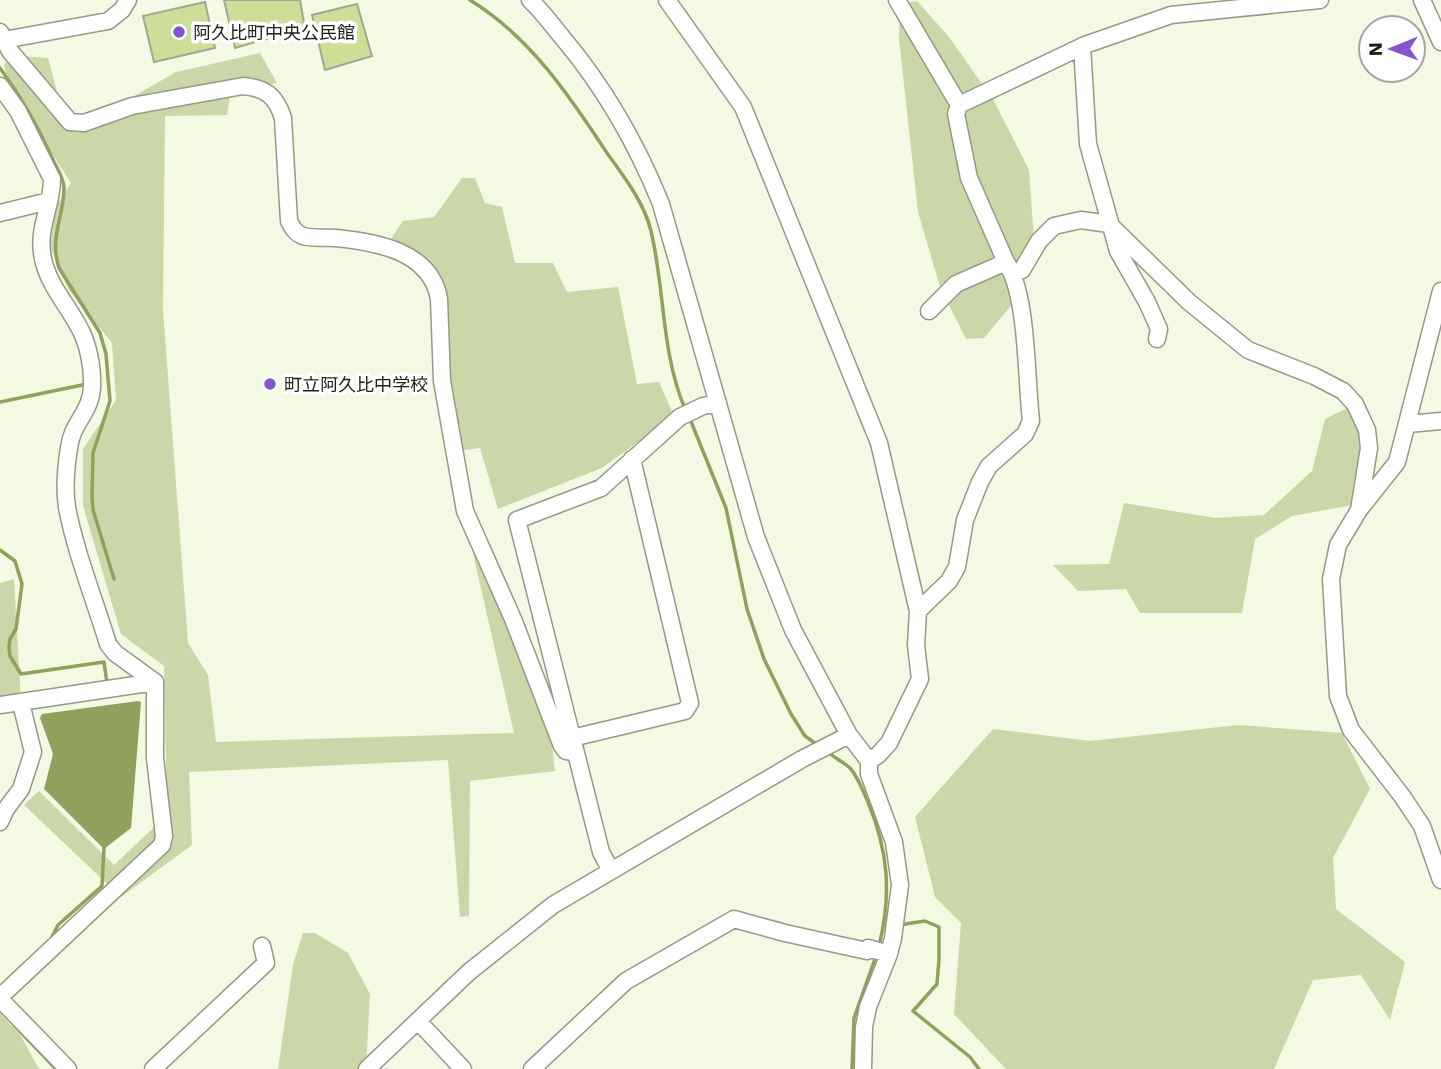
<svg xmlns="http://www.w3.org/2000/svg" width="1441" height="1069" viewBox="0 0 1441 1069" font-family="'Work Sans','Noto Sans JP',sans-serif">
  <rect width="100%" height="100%" fill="#f3f9e2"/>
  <path fill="#cbd7a9" d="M917,1L949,37L994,101L1029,170L1034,240L1018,297L984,338L966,339L940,287L918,212L899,39L900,4Z
    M260,53L277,83L231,90L227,115L165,116L163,310L188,643L208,675L216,742L514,733L466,523L550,729L555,771L470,781L469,916L460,917L448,760L189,772L192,845L121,897L24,805L39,791L114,865L167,815L164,666L121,634L83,506V449L116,400L112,343L68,289L50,246L55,208L71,183L8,86L4,64L20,56L48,58L61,106L88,131L129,99L176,72Z
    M462,178H475L485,203L502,207L515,263H553L567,292L618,287L637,384L659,382L674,416L602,468L498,509L480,448L457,451L440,288L387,244L403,221L434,217Z
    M1351,406L1363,429L1361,452L1353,505L1292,516L1255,539L1242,613H1140L1126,589L1078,591L1053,565L1109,564L1124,503L1215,518L1264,515L1312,471L1325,419Z
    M14,579L21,703L0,705V583Z
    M1238,725L1342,733L1370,789L1333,858L1336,909L1405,962L1390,1020L1361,975L1313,980L1274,1069H1006L954,1014L961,923L935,897L915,817L993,729L1090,741Z
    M303,933H315L348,953L370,994L366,1069H278L293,965Z
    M0,1013L21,1036L39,1069H0Z"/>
  <path fill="#91a05d" d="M138,701L141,702L131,828L104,849L44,789L53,754L40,718L42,714Z"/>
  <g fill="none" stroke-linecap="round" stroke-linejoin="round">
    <path stroke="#91a05d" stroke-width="3.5" d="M470,0C530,37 569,95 607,153C624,177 644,202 651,231C665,290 661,352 685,409
      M0,68C22,98 39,128 54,162C58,170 64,179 64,188C64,217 49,237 59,268L100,333L106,354L110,401L93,453L92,496L93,510L114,579
      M0,402L87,384
      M690,419L726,508L747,609L764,659L791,714L805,736L819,746
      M0,550L15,561L22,584L16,629L10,639L9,647L10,656L21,674L104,662L107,683
      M828,752C835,758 843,762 850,768C858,777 863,791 868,802C888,850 892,894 879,946
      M899,925L925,921L939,927V959L937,984L913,1011L970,1057L979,1069
      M50,941L58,925L102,886L104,848
      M4,983L24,964
      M14,1025L56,1069
      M852,1069L854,1018L876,956"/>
  </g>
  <path fill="#cdde98" stroke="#a2a892" stroke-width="2" d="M224,0H300L305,28L235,48Z
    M205,2L215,48L154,62L143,16Z
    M357,4L372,56L325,70L312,15Z"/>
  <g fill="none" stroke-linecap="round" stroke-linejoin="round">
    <defs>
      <path id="minor" d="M530,0C542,11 552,25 562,37C605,88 636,142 661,204L756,537L793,630L849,735L869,761V774L894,842L900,885L893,938L889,954L868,1007L864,1027L863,1069
        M667,0L743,107L879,443L918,611L916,645L920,679L889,743L878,755L869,761
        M897,0L959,105
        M1422,0L1441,42
        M0,32L10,51L70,122L84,123L132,106L243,86C266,88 276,96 283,118L289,221C292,227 295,233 303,236C313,239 326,237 336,238C376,242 431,251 439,299L442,381L465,511L513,619L562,746L566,751L575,752
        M4,40L108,21L122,10L128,0
        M1082,46L1088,144L1118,251L1147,302L1159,329L1157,339
        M0,86L18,111L52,179C52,210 35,229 44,263C51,289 71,309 82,333C88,346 92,365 92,380C94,412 72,420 69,448C66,467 64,488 67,507C75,551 95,601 108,644L115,653L155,682V758L164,836L162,845L0,997
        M0,213L49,201
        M1014,273L1022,270L1039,241L1054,226L1081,220L1109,224L1189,302L1248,350L1314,376L1343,391L1355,404L1367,430L1369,448L1359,510
        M1441,291L1397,462L1359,510L1338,545L1331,579L1338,696L1351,730L1402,796L1422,826L1441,880
        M929,311L956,284L1006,262
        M1408,424L1441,421
        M918,611L949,581L957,567L965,520L980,482L989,466L1025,434L1031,421C1026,379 1028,295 1006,262L969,178L956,114L959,105L1085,45L1171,15L1320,0
        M0,705L155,682
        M572,738L685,711L690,703L632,459
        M0,822L6,809L21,789L33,752L21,703
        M611,871L601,852L517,520L601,488L680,417L703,406L718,403
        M0,999L68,1069
        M418,1021L463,1069
        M153,1069L266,963L262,946
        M367,1069L469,972L553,905L802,759L849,735
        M532,1069L626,981L734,919L785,933L867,951L868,948L889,954"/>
    </defs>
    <use href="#minor" stroke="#959a85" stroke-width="19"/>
    <use href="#minor" stroke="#fff" stroke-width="16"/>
  </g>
  <g fill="#8553cb" stroke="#fff" stroke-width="2.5">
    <circle cx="179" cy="32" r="7"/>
    <circle cx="270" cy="384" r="7"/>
  </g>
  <g text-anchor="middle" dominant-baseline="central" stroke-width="7" stroke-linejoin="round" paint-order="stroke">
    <g font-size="18" fill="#1d1f17" stroke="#fff" text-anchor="start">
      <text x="193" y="32">阿久比町中央公民館</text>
      <text x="284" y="384">町立阿久比中学校</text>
    </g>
  </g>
  <g transform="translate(1392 49) rotate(269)"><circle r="33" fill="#ffffff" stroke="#a5a5a2" stroke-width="2"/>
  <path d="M0-5L12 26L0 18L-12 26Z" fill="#8553cb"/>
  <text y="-10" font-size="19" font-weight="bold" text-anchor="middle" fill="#1d1f17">N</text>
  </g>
</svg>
